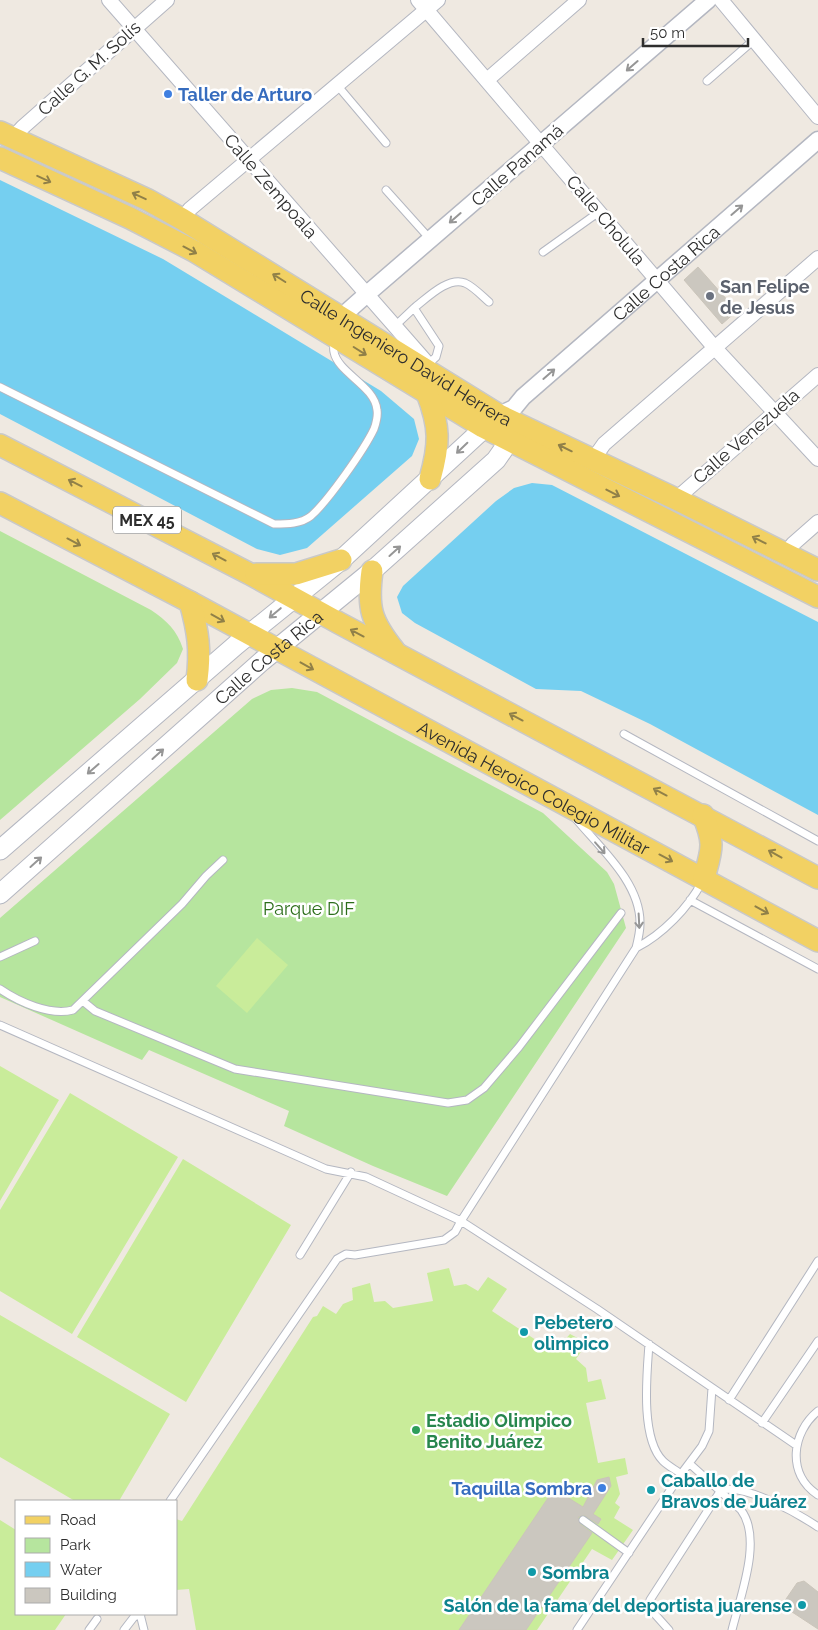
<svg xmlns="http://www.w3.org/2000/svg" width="818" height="1630" viewBox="0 0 818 1630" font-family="Raleway,sans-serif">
  <rect width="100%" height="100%" fill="#efe9e1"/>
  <path fill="#b6e59e" d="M0,531L151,610C167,621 177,630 183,649L177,663L140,699L0,820Z
    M292,688L317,692L543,813L607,872L614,884L626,928L447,1196L373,1166L284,1126L289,1111L149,1050L142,1060L0,997V918L252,699L271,690Z"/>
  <path fill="#c9ec9a" d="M257,938L288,965L247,1013L216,986Z
    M0,1066L59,1100L0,1201Z
    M70,1093L178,1157L72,1334L0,1291V1210Z
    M183,1159L291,1225L186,1402L77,1337Z
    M449,1268L454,1286L466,1284L478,1291L488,1277L507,1289L492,1311L554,1352L570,1334L587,1343L576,1359L586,1368L588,1382L601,1379L606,1399L586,1403L598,1463L625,1458L628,1474L616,1477L620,1494L615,1503L620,1507L614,1518L633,1530L612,1560L592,1549L537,1630H196L189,1589L176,1590V1519L182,1521L313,1317L317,1316L323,1306L336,1314L343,1304L353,1300L352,1288L370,1283L374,1302L385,1301L393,1308L433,1301L427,1273Z
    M0,1315L170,1414L119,1501H75L0,1457Z
    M0,1520L16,1530V1614H66L55,1630H0Z"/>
  <path fill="#75cff0" d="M0,180L163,259L381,391L414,419L419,439L412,456L307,548L280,555L257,549L0,414Z
    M532,483L552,485L818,622V815L650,724L581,691L536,689L415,623L402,613L397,597L403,586L496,501L514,488Z"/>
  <path fill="#cbc7bf" stroke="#cbc5ba" d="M698,267L737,311L722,324L684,280Z
    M609,1477L611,1486L593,1514L601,1519L598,1524L584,1515L578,1517L580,1524L592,1533L526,1630H459L554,1489L583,1507L597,1480Z
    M804,1581L818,1592V1629L786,1608L784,1602L797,1583Z"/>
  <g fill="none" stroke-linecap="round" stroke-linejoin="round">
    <defs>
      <path id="service" d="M707,81L755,39
        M337,85L386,143
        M386,190L430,239
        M543,252L599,212
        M414,308C426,299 448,276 465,283C474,287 482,296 489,302
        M395,326L414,308L439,346L436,357L428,364
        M0,387L274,524C287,524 301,524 311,516C328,501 364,450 374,429C376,424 378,415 377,410C375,386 338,373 334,352C333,349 334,344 334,341
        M624,734L818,841
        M690,900L818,969
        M636,948C663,934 688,908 702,882
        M0,957L35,941
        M0,989C19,1002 50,1016 73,1010L182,904L206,876L223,860
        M84,1002L95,1011L235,1069L448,1103L467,1100L484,1088L519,1047L621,913
        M0,1025L326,1169L366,1177L461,1221L636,948C638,940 640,932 640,924C641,883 600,848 576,819
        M300,1255L351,1172
        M729,1400L818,1261
        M818,1411C792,1432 786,1474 818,1495
        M762,1423L818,1341
        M690,1464L741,1510C763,1539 740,1597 732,1630
        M681,1474L702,1446L709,1431L712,1388
        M170,1501L337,1259L346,1254L355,1255L444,1240L455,1232L461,1221L597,1309L796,1445
        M583,1520L629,1553
        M140,1614L144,1630
        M89,1630L97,1619
        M124,1630L134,1617L141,1614
        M577,1630L681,1474C676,1470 668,1466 663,1461C640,1438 647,1373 649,1344
        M669,1630L652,1611L650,1600L721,1490C746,1484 797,1513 818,1527"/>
      <path id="minor" d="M109,0L428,364V367
        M418,0L714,347L818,459
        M721,0L818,117
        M487,80L579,0
        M13,138L23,127L167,0
        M182,219L190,209L438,0
        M592,461L604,444L818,258
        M676,499L818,375
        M785,554L793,544L818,522"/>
      <g id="tertiary">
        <path d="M338,327L349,310L367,294L708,0"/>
        <path id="s1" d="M499,415L514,408L523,397L818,140"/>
      </g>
      <g id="secondary">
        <path d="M0,850L236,645L341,560L494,419"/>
        <path id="s2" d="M0,894L262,661L372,571L496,460L503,450L511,425"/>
      </g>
      <g id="primary">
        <path id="s3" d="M0,132L148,200L182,219L499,415L676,499L818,570"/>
        <path d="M0,158L130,218L194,251L483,427L818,597"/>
        <path d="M427,393C440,427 440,444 430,479"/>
        <path d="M0,445L250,574L339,623L818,878"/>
        <path id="s4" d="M0,503L190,602L818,941"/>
        <path d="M372,571C367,608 371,621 394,650"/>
        <path d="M256,574H296L341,560"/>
        <path d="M190,602C198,631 201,650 197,680"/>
        <path d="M703,815C715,844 712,849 704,878"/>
      </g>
    </defs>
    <use href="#service" stroke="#b4b7c1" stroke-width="9"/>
    <use href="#minor" stroke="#b4b7c1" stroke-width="16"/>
    <use href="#tertiary" stroke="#b4b7c1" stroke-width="19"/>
    <use href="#secondary" stroke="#b4b7c1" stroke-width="21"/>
    <use href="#primary" stroke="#c9c9c9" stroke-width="24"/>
    <use href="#service" stroke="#fff" stroke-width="7"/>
    <use href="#minor" stroke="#fff" stroke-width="14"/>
    <use href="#tertiary" stroke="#fff" stroke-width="16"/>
    <use href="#secondary" stroke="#fff" stroke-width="19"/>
    <use href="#primary" stroke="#f2d163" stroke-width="21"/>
  </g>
  <defs><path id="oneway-shaft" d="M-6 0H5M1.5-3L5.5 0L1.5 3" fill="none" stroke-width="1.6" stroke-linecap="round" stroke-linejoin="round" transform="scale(1.25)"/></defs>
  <g stroke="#969696">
    <use href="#oneway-shaft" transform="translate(632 66) rotate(139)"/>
    <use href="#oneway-shaft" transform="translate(737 210) rotate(-41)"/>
    <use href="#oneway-shaft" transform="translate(455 218) rotate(139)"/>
    <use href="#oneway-shaft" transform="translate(549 374) rotate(-41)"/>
    <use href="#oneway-shaft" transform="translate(462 448) rotate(136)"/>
    <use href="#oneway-shaft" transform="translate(395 551) rotate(-42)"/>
    <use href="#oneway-shaft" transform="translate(275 613) rotate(140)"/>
    <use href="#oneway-shaft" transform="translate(158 754) rotate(-42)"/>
    <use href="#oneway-shaft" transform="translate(93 769) rotate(139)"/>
    <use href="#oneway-shaft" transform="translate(600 848) rotate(49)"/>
    <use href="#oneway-shaft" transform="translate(36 862) rotate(-42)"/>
    <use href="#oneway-shaft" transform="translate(639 921) rotate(87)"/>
  </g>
  <g stroke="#908048">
    <use href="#oneway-shaft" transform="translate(44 179) rotate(25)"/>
    <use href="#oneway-shaft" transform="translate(139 196) rotate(-155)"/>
    <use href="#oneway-shaft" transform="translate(190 250) rotate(28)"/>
    <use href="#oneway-shaft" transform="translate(279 278) rotate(-148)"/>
    <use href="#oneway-shaft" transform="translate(360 351) rotate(32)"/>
    <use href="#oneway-shaft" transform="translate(565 448) rotate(-154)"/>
    <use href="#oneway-shaft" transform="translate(75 483) rotate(-153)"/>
    <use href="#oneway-shaft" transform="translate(613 493) rotate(27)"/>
    <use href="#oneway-shaft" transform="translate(759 540) rotate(-153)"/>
    <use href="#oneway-shaft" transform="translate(74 542) rotate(28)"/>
    <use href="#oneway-shaft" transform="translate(219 557) rotate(-152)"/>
    <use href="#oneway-shaft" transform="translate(218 618) rotate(29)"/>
    <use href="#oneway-shaft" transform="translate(357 633) rotate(-152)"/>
    <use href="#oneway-shaft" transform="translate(307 666) rotate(29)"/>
    <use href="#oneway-shaft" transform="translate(516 717) rotate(-152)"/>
    <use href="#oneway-shaft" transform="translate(660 792) rotate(-152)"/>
    <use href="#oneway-shaft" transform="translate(775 854) rotate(-151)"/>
    <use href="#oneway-shaft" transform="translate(666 858) rotate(28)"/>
    <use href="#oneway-shaft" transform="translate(762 910) rotate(29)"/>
  </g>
  <g fill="#3f7fe0" stroke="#fff" stroke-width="2">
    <circle cx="168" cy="94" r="5"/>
    <circle cx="602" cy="1488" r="5"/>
  </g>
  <circle fill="#6b7280" stroke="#fff" stroke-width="2" cx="710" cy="296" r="5"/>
  <g fill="#0f9aa8" stroke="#fff" stroke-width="2">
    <circle cx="524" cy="1332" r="5"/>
    <circle cx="651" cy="1490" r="5"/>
    <circle cx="532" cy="1572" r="5"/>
    <circle cx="802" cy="1605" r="5"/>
  </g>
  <circle fill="#2e9e5b" stroke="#fff" stroke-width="2" cx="416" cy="1430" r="5"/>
  <g text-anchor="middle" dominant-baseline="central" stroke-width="5" stroke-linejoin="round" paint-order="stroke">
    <rect fill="#fff" stroke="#6d6d6d" stroke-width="1" x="113" y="506.5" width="68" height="27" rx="4"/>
    <g font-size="16" font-weight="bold" fill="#2e2e2e">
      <text x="147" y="520">MEX 45</text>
    </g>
    <g font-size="18" fill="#2e2e2e" stroke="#fff">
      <text transform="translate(89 68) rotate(-42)">Calle G. M. Solís</text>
      <text transform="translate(517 165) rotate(-41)">Calle Panamá</text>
      <text transform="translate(271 186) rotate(49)">Calle Zempoala</text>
      <text transform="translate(606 220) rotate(50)">Calle Cholula</text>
      <text stroke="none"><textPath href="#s1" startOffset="220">Calle Costa Rica</textPath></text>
      <text stroke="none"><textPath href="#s3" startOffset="465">Calle Ingeniero David Herrera</textPath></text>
      <text transform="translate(746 436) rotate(-41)">Calle Venezuela</text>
      <text stroke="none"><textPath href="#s2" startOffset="358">Calle Costa Rica</textPath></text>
      <text stroke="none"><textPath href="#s4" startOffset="605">Avenida Heroico Colegio Militar</textPath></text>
    </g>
    <g font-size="18" font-weight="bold" fill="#366cbe" stroke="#fff" text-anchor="start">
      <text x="178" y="94">Taller de Arturo</text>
      <text x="592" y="1488" text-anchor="end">Taquilla Sombra</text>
    </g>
    <g font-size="18" font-weight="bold" fill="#5b616d" stroke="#fff" text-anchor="start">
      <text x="720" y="286">San Felipe<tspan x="720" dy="21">de Jesus</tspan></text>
    </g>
    <g font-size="18" fill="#2c6e1b" stroke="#fff">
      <text x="309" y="908">Parque DIF</text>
    </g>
    <g font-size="18" font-weight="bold" fill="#0d838f" stroke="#fff" text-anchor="start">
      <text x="534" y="1322">Pebetero<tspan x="534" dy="21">olìmpico</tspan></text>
      <text x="661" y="1480">Caballo de<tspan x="661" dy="21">Bravos de Juárez</tspan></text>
      <text x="542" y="1572">Sombra</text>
      <text x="792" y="1605" text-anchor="end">Salón de la fama del deportista juarense</text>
    </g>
    <g font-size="18" font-weight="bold" fill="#27864d" stroke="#fff" text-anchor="start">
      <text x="426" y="1420">Estadio Olimpico<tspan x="426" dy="21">Benito Juárez</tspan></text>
    </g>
  </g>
  <rect x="15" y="1500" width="162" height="115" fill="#ffffff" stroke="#ababab"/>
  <rect x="25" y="1516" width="25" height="8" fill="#f2d163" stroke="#ababab"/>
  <text x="60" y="1525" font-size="15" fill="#2e2e2e">Road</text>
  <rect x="25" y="1538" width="25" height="15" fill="#b6e59e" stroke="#ababab"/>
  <text x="60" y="1550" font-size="15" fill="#2e2e2e">Park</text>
  <rect x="25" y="1562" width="25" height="15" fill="#75cff0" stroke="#ababab"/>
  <text x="60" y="1575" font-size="15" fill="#2e2e2e">Water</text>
  <rect x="25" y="1588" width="25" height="15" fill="#cbc7bf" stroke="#ababab"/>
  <text x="60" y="1600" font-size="15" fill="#2e2e2e">Building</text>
  <path d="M643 38v8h105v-8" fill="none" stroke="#2e2e2e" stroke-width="2.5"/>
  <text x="650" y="38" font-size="15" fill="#2e2e2e" stroke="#ffffff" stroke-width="4" paint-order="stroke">50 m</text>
</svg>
